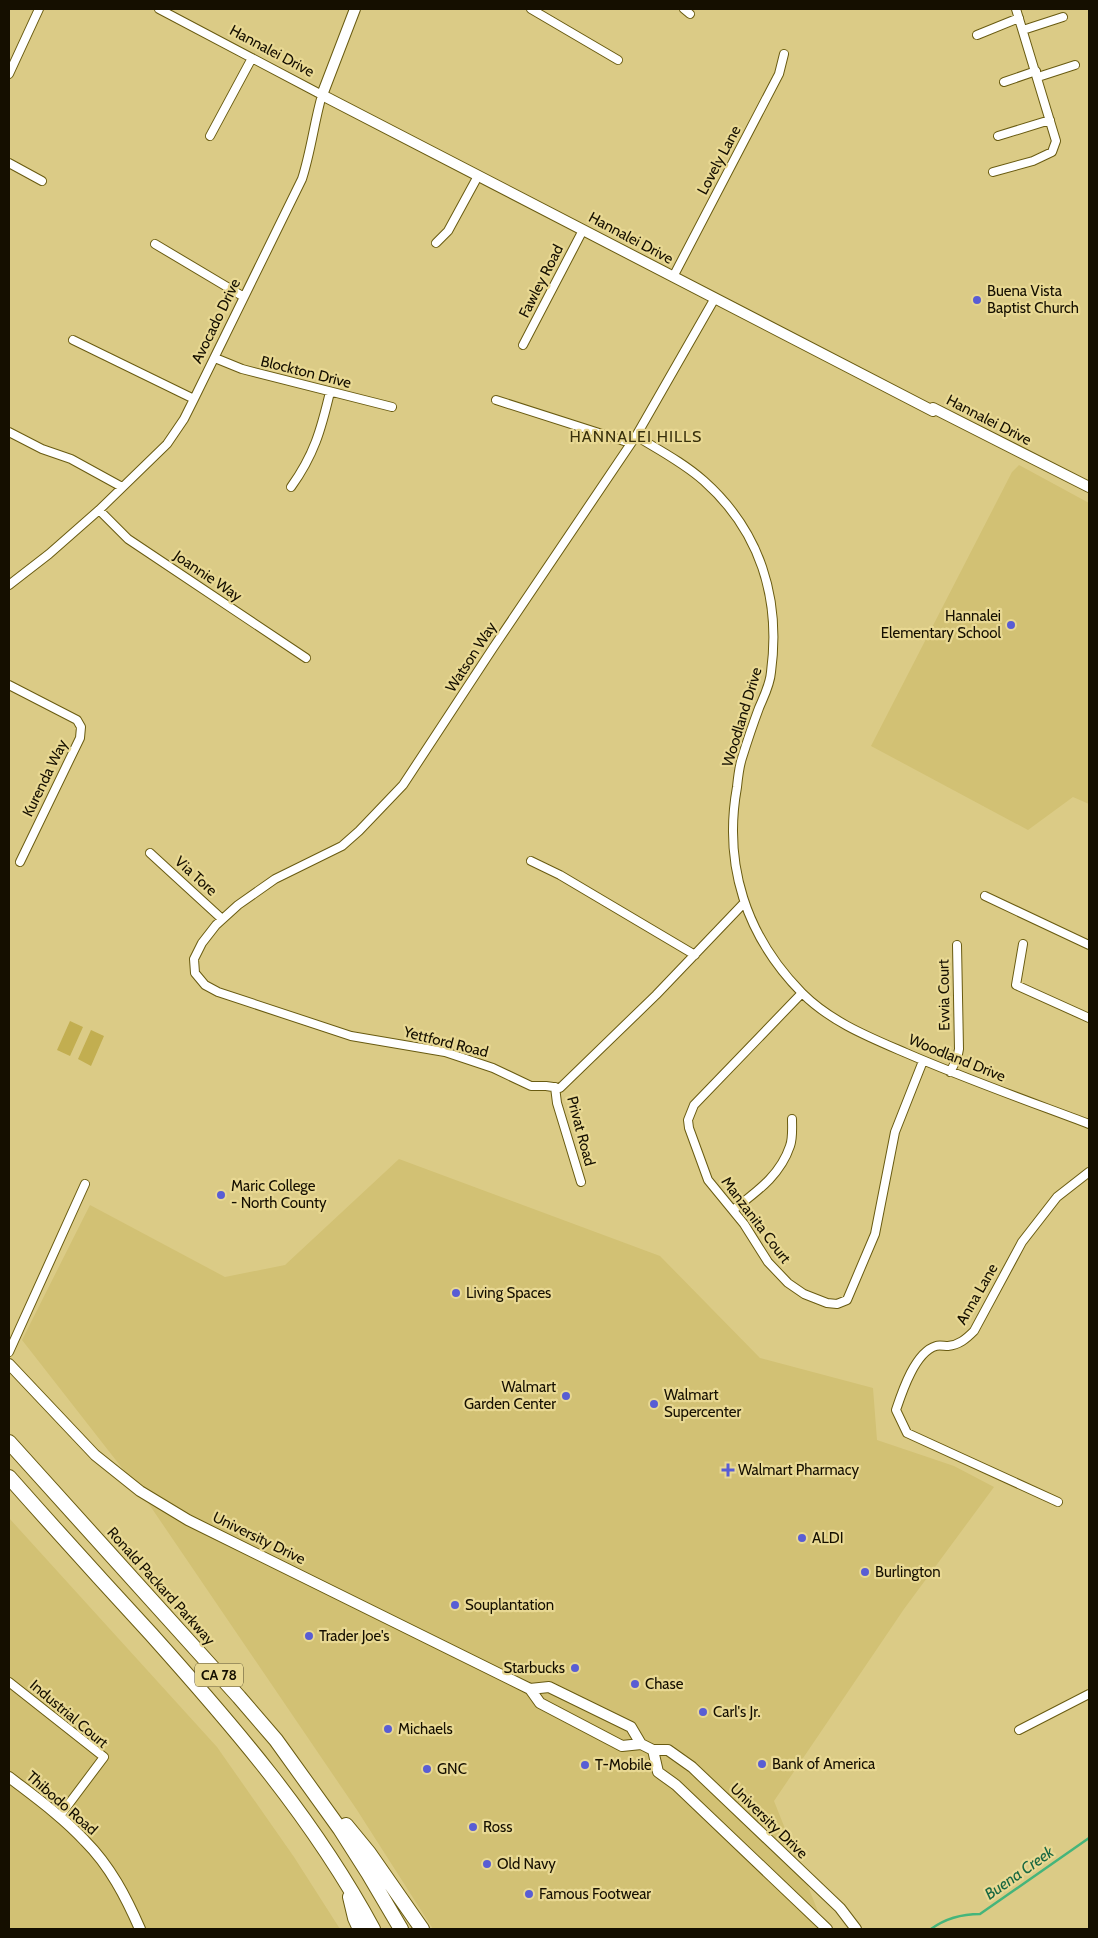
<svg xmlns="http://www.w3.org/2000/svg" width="1098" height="1938" viewBox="0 0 1098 1938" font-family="Cabin,sans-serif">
  <rect width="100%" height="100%" fill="#dbcb86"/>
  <path fill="#d2c174" d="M1019,465L1089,503V804L1073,797L1028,830L871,746L1012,472Z
    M399,1159L660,1256L760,1358L873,1388L877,1440L954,1466L994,1487L904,1609L774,1801L825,1929H433L357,1810L140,1491L22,1340L90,1205L225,1277L285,1265Z
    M9,1518L217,1747L294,1857L340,1929H9Z"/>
  <path fill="#c2ae50" d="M70,1021L83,1027L70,1056L57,1050Z
    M91,1030L104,1036L91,1066L78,1059Z"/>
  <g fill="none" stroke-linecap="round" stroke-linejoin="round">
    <path stroke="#45b57b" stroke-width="2.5" d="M931,1929C946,1918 961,1914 980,1914L1089,1838"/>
    <defs>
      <path id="street" d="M531,9L618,60
        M684,9L690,14
        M1023,30L1063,17
        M977,35L1019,18
        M9,74L39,9
        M1038,77L1075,65
        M1004,82L1036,71
        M210,136L252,58
        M998,136L1050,120
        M9,163L42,181
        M993,172L1033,161L1052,152L1056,141L1016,9
        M436,243L448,231L478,176
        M155,244L244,297
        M673,277L779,74L784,54
        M715,298L636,436L493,648L403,785L359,831L342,846L275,879L238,905L216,925L202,943L194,959L195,973L205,985L218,992L351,1036L445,1052L493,1068L531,1086H546L560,1088L656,995L744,903
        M73,340L194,399
        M523,345L583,230
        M215,358L242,369L392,407
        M496,400L624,441L636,436C659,450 684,463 704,481C760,531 781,598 771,672C770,685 764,696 759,708C753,724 747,742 742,758C739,767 738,777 737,787C723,865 746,936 802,993C831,1022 869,1037 906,1053C966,1079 1028,1101 1089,1124
        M9,432L42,449L71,459L122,487
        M291,487C314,455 321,430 330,392
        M99,510L128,539L306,658
        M9,585L49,554L99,510L167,444L184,419L194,399L302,179C311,151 314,123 322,95L159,9
        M9,685L77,720L81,727L80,738L20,862
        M150,853L222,919
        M531,861L560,875L695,955
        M985,896L1089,945
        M1023,944L1016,985L1089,1018
        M802,993L694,1105L688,1120L689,1128L708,1180L744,1224L768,1262L788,1283L804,1294L827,1303L837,1304L847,1300L875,1234L895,1132L923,1061
        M950,1072L957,1059L959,1049L957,945
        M555,1087L557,1103L581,1182
        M733,1210C756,1192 780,1176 790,1146C793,1138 792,1127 792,1119
        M9,1352L85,1184
        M1058,1502L907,1433L896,1410C902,1392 915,1352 936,1346C939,1345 944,1346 948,1346C959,1345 966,1339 974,1331L1022,1242L1057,1197L1089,1172
        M9,1682L104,1757L59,1817
        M1019,1730L1089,1694"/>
      <path id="secondary" d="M355,9L322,95L933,411V408L1089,487
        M9,1364L95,1455L140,1491L188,1520L530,1689L540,1703L622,1746L641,1744
        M530,1689L549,1687L631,1727L641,1744L653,1750H668L692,1767L840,1908L856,1929
        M653,1750L658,1772L676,1785L827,1929
        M9,1777C35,1797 63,1817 85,1841C110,1866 126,1897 140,1929"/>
      <path id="highway" d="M9,1442L239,1697L276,1740L340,1829L368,1873L401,1929
        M9,1477C56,1530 103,1582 151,1634C235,1728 313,1818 373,1929
        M346,1825L369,1853L422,1929
        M350,1897L355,1918L360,1929"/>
    </defs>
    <use href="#street" stroke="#695b11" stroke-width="10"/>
    <use href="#secondary" stroke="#695b11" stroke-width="12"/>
    <use href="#highway" stroke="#695b11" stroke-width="16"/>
    <use href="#street" stroke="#fff" stroke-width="8"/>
    <use href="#secondary" stroke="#fff" stroke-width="10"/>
    <use href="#highway" stroke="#fff" stroke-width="14"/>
  </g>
  <g fill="#595dd4" stroke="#e8d893" stroke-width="2">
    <circle cx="977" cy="300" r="5"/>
    <circle cx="1011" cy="625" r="5"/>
    <circle cx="221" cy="1195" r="5"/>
    <circle cx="456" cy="1293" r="5"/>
    <circle cx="566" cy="1396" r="5"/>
    <circle cx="654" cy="1404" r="5"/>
    <path d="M725.5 1462.5h5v5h5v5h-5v5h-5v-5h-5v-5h5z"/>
    <circle cx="802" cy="1538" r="5"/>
    <circle cx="865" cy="1572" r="5"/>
    <circle cx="455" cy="1605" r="5"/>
    <circle cx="309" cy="1636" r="5"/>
    <circle cx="575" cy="1668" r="5"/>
    <circle cx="635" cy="1684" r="5"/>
    <circle cx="703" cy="1712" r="5"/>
    <circle cx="388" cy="1729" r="5"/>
    <circle cx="762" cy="1764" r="5"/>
    <circle cx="585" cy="1765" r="5"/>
    <circle cx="427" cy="1769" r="5"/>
    <circle cx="473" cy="1827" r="5"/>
    <circle cx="487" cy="1864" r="5"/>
    <circle cx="529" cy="1894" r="5"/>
  </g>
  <g text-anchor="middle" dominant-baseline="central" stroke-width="4.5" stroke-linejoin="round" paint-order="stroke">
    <rect fill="#e8d893" stroke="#544b2c" stroke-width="1" x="195" y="1663.5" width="48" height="23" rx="4"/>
    <g font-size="14" font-weight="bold" fill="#150f00">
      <text x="219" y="1675">CA 78</text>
    </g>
    <g font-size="15" fill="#150f00" stroke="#e8d893">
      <text transform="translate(272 51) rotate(28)">Hannalei Drive</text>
      <text transform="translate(719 160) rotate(-62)">Lovely Lane</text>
      <text transform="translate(631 238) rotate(28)">Hannalei Drive</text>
      <text transform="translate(541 281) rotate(-63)">Fawley Road</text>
      <text transform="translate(216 321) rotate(-64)">Avocado Drive</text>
      <text transform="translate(306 372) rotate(14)">Blockton Drive</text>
      <text transform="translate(989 420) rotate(27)">Hannalei Drive</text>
      <text transform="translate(208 576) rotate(34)">Joannie Way</text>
      <text transform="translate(471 657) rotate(-57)">Watson Way</text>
      <text transform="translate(742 717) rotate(-73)">Woodland Drive</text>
      <text transform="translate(45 778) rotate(-64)">Kurenda Way</text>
      <text transform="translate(196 876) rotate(42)">Via Tore</text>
      <text transform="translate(944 995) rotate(-91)">Evvia Court</text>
      <text transform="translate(446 1042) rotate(14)">Yettford Road</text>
      <text transform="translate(957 1058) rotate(22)">Woodland Drive</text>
      <text transform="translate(581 1131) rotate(75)">Privat Road</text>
      <text transform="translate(756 1220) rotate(53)">Manzanita Court</text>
      <text transform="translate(977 1294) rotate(-60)">Anna Lane</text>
      <text transform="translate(259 1538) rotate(26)">University Drive</text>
      <text transform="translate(161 1586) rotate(48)">Ronald Packard Parkway</text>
      <text transform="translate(69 1714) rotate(40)">Industrial Court</text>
      <text transform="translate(62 1803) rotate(41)">Thibodo Road</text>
      <text transform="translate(769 1821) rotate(44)">University Drive</text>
    </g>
    <g font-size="15" fill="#150f00" stroke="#e8d893" text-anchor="start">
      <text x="987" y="291">Buena Vista<tspan x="987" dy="17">Baptist Church</tspan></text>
      <text x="1001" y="616" text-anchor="end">Hannalei<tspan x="1001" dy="17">Elementary School</tspan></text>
      <text x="231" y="1186">Maric College<tspan x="231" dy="17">- North County</tspan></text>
      <text x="466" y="1293">Living Spaces</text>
      <text x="556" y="1387" text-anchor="end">Walmart<tspan x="556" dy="17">Garden Center</tspan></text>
      <text x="664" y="1395">Walmart<tspan x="664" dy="17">Supercenter</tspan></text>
      <text x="738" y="1470">Walmart Pharmacy</text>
      <text x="812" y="1538">ALDI</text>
      <text x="875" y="1572">Burlington</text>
      <text x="465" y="1605">Souplantation</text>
      <text x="319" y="1636">Trader Joe's</text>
      <text x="565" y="1668" text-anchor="end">Starbucks</text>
      <text x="645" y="1684">Chase</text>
      <text x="713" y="1712">Carl's Jr.</text>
      <text x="398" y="1729">Michaels</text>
      <text x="772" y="1764">Bank of America</text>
      <text x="595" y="1765">T-Mobile</text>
      <text x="437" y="1769">GNC</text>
      <text x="483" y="1827">Ross</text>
      <text x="497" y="1864">Old Navy</text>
      <text x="539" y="1894">Famous Footwear</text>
    </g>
    <g font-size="16" letter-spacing="1" fill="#38300c" stroke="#e8d893">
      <text x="636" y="436">HANNALEI HILLS</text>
    </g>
    <g font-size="16" font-style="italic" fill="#176741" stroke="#e8d893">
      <text transform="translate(1019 1873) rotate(-35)">Buena Creek</text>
    </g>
  </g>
  <rect width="1098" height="1938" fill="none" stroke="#150f00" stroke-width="20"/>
</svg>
